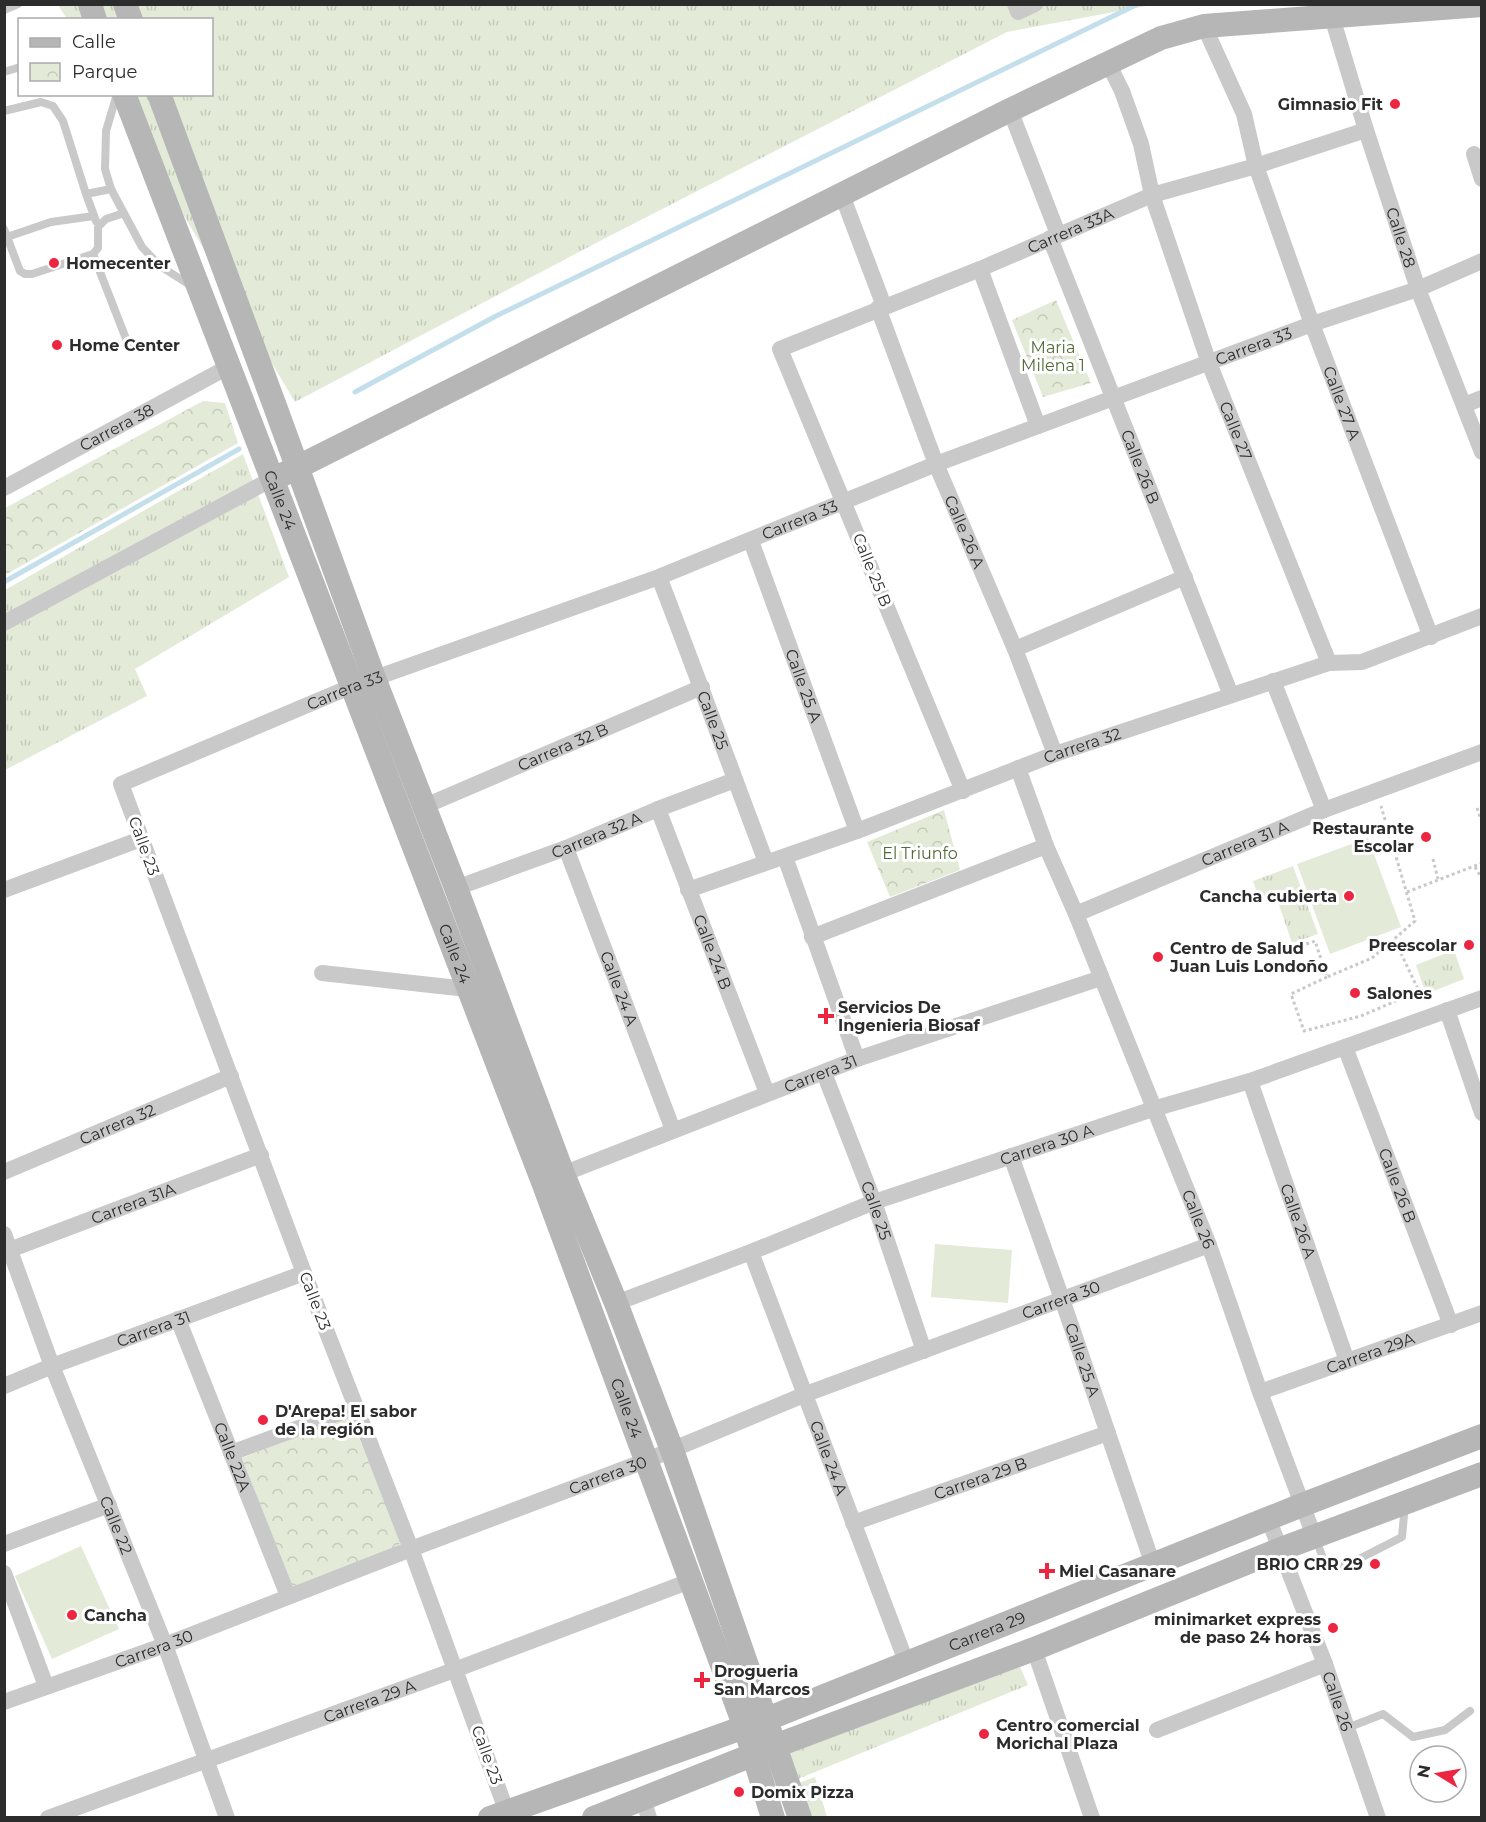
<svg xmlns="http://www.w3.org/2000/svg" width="1486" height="1822" viewBox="0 0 1486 1822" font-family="Montserrat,sans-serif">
  <defs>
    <pattern id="grass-tufts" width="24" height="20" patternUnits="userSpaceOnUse" patternTransform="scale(1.5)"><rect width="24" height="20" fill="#e3ebd8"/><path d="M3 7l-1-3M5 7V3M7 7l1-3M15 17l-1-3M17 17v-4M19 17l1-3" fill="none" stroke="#c3caba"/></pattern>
    <pattern id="park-crowns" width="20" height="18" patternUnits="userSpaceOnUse" patternTransform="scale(1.5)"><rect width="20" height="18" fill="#e3ebd8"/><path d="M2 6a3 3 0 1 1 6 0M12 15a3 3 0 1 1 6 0" fill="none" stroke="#c3caba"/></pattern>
  </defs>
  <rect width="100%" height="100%" fill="#fff"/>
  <path fill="url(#grass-tufts)" d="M58,5H1152L1007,32L596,243L295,402L112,95L212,94V20L67,19Z
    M243,454L289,577L135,669L147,696L5,770V590Z
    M1293,866L1318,934L1292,943L1275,893L1259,898L1253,881Z
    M1454,950L1464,979L1426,994L1416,965Z
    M1017,1660L1028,1685L793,1781L785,1750Z
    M815,1777L827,1817H807L796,1784Z"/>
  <path fill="url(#park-crowns)" d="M1056,300L1091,383L1043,397L1012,320Z
    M203,401L225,403L238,443L5,575V508Z
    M944,810L960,870L890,897L867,842Z
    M345,1418L351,1419L401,1541L398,1547L291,1588L242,1458Z"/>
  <path fill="#e3ebd8" d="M1368,838L1401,927L1330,954L1297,864Z
    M935,1244L1012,1250L1008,1303L931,1297Z
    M81,1546L119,1629L52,1659L15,1576Z"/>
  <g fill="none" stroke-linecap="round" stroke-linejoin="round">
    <path stroke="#c3dfec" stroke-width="5" d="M355,392L496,316L1138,4
      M4,582L239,449"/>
    <path stroke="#c9c9c9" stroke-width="3" stroke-dasharray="3 3" stroke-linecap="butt" d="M1477,808L1482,822
      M1433,859L1438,879
      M1475,867L1482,879
      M1407,892L1482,863
      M1295,948L1315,941L1327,977L1372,958L1415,921L1381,806
      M1327,977L1291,994L1304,1031L1361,1016L1419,991L1394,939"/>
    <path stroke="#c9c9c9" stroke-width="8" d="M4,10L18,4
      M4,72L20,67
      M117,94L106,131L105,169L111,189L142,247L160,266L193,287
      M4,111L41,102L53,106L63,121L86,194L111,189
      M86,194L96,221
      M4,229L20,271L25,274H32L93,254L98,248V227L106,219L124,213
      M7,237L51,222L94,216
      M93,254L130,349
      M1316,1539L1324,1561L1333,1567L1353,1562L1402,1537L1405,1504
      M1347,1728L1383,1714L1413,1737L1445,1730L1470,1711"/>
    <g stroke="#c9c9c9" stroke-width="16">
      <path d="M1015,4L1018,12L1035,4"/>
      <path id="s1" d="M1332,17L1366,130L1418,289L1482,452"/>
      <path id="s2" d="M1204,26L1244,114L1256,166L1312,324L1431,637"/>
      <path id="s3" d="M1108,63L1122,91L1141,144L1152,195L1209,363L1329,663"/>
      <path d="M1010,110L1058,234"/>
      <path d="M1474,154L1482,179"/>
      <path d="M842,195L884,306"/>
      <path id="s4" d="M1050,238L1231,695"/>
      <path d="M980,269L1038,426"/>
      <path id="s5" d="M878,308L936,464L1015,649L1055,754"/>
      <path d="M1464,405L1482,398"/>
      <path id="s6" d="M4,488L228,367"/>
      <path id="s7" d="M751,541L857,831"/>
      <path id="s8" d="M659,577C696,672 730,767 766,862"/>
      <path d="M4,623L272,479"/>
      <path d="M1015,649L1185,577"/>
      <path d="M1273,681L1324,810"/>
      <path id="s9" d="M1018,768L1046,846L1076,914L1209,1245L1260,1392L1314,1536"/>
      <path id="s10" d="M963,791L780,349L980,269L1152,195L1256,166L1366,130"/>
      <path id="s11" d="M425,806L702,687"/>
      <path id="s12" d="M658,809L767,1093"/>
      <path id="s13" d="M566,848L673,1130"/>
      <path d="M785,857L857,1059"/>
      <path id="s14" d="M456,888L566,848L658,809L735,780"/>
      <path d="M4,890L141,839"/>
      <path id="s15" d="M688,890L857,831L1055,754L1329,663L1362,662L1482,616"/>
      <path id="s16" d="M1076,914L1324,810L1482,752"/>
      <path d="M812,937L1046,846"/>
      <path d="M322,973L476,990"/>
      <path d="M1447,1010L1482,1113"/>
      <path id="s17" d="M1345,1047L1451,1325"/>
      <path id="s18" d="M824,1073L874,1202L924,1351"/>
      <path id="s19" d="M1250,1081L1347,1361"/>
      <path id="s20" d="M1011,1156L1062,1299L1153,1565"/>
      <path id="s21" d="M4,1172L231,1076"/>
      <path id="s22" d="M555,1177L857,1059L1101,978"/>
      <path id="s23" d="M4,1234L52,1366L165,1645L227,1818"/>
      <path id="s24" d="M4,1252L261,1155"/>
      <path id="s25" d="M751,1252L907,1664"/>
      <path id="s26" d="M616,1303L751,1252L874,1202L1153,1109L1250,1081L1482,998"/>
      <path id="s27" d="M178,1319L288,1596"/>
      <path id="s28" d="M4,1386L52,1366L304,1273"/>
      <path id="s29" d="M1260,1392L1482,1313"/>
      <path d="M231,1453L356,1407"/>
      <path id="s30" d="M1268,1518L1325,1664L1378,1818"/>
      <path id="s31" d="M853,1523L1108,1433"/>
      <path d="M4,1544L109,1505"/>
      <path d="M4,1573L46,1686"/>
      <path d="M1034,1649L1092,1818"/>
      <path id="s32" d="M4,1702L165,1645L411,1549L645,1461L806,1394L1209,1245"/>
      <path d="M1157,1730L1325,1664"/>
      <path d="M643,1799L649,1818"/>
      <path id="s33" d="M48,1818L457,1669L690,1581"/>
      <path id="s34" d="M509,1818L411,1549L304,1273L121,784L350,687L659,577L936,464L1312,324L1418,289L1482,261"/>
    </g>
    <g stroke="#b6b6b6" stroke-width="24">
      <path d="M90,4L95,20"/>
      <path d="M125,4L131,20"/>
      <path id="s35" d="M124,94L543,1182L745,1727L773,1818"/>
      <path d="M159,94L276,409L374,678L456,888L563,1174L616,1303L672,1450L800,1818"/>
      <path d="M284,474L1010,110L1161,38L1204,26L1482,5"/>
      <path id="s36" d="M490,1818L767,1719L1302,1505L1482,1436"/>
      <path d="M594,1818L775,1746L1034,1649L1281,1549L1482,1474"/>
    </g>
  </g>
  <g fill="#ec2540" stroke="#fff" stroke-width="2">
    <circle cx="1395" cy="104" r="6"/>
    <circle cx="54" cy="263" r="6"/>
    <circle cx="57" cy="345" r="6"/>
    <circle cx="1426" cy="837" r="6"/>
    <circle cx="1349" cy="896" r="6"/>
    <circle cx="1469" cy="945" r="6"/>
    <circle cx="1158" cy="957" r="6"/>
    <circle cx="1355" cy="993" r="6"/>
    <path d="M823 1007h6v6h6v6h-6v6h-6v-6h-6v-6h6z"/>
    <circle cx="263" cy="1420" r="6"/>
    <circle cx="1375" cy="1564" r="6"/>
    <path d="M1044 1562h6v6h6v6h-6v6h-6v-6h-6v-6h6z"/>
    <circle cx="72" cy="1615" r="6"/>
    <circle cx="1333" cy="1628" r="6"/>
    <path d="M699 1671h6v6h6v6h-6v6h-6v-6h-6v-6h6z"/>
    <circle cx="984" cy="1734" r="6"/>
    <circle cx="739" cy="1792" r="6"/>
  </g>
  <g text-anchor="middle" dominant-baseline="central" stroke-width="6" stroke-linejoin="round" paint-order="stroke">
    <g font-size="16" font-weight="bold" fill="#2c2c2c" stroke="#fff" text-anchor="start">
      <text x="1383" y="104" text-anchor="end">Gimnasio Fit</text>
      <text x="66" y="263">Homecenter</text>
      <text x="69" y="345">Home Center</text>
      <text x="1414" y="828" text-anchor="end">Restaurante<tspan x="1414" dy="18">Escolar</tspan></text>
      <text x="1337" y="896" text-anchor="end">Cancha cubierta</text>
      <text x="1457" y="945" text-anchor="end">Preescolar</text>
      <text x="1170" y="948">Centro de Salud<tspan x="1170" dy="18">Juan Luis Londoño</tspan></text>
      <text x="1367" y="993">Salones</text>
      <text x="838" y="1007">Servicios De<tspan x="838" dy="18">Ingenieria Biosaf</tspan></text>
      <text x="275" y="1411">D'Arepa! El sabor<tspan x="275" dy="18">de la región</tspan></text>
      <text x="1363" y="1564" text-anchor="end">BRIO CRR 29</text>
      <text x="1059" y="1571">Miel Casanare</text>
      <text x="84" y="1615">Cancha</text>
      <text x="1321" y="1619" text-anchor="end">minimarket express<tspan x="1321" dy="18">de paso 24 horas</tspan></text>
      <text x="714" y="1671">Drogueria<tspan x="714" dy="18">San Marcos</tspan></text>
      <text x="996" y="1725">Centro comercial<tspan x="996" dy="18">Morichal Plaza</tspan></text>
      <text x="751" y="1792">Domix Pizza</text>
    </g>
    <g font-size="16" fill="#2c2c2c" stroke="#fff">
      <text stroke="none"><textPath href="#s10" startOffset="792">Carrera 33A</textPath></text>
      <text stroke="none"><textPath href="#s1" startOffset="231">Calle 28</textPath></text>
      <text stroke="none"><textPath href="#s34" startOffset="2319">Carrera 33</textPath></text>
      <text stroke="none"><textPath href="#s2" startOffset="402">Calle 27 A</textPath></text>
      <text stroke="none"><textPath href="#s6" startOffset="128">Carrera 38</textPath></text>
      <text stroke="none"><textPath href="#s3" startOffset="390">Calle 27</textPath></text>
      <text stroke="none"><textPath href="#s4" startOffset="246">Calle 26 B</textPath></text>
      <text stroke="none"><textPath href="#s35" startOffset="435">Calle 24</textPath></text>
      <text stroke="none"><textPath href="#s34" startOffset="1833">Carrera 33</textPath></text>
      <text stroke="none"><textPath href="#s5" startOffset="240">Calle 26 A</textPath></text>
      <text transform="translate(872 570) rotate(68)">Calle 25 B</text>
      <text stroke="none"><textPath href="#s7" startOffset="154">Calle 25 A</textPath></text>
      <text stroke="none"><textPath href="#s34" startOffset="1347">Carrera 33</textPath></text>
      <text stroke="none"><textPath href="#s8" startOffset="153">Calle 25</textPath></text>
      <text stroke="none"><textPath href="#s15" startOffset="420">Carrera 32</textPath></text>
      <text stroke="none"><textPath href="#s11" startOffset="150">Carrera 32 B</textPath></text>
      <text stroke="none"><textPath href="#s14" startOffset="150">Carrera 32 A</textPath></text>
      <text stroke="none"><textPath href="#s16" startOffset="183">Carrera 31 A</textPath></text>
      <text transform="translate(144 846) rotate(70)">Calle 23</text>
      <text stroke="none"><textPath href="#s12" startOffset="153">Calle 24 B</textPath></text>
      <text stroke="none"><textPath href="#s35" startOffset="921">Calle 24</textPath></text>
      <text stroke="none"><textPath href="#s13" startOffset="150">Calle 24 A</textPath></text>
      <text stroke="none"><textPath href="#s22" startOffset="285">Carrera 31</textPath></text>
      <text stroke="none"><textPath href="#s21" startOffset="123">Carrera 32</textPath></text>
      <text stroke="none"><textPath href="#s26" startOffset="459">Carrera 30 A</textPath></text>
      <text stroke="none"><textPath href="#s17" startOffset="148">Calle 26 B</textPath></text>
      <text stroke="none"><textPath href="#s24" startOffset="138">Carrera 31A</textPath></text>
      <text stroke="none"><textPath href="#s18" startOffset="147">Calle 25</textPath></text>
      <text stroke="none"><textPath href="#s9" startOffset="486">Calle 26</textPath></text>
      <text stroke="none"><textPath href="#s19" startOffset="148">Calle 26 A</textPath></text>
      <text stroke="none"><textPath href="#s32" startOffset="1131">Carrera 30</textPath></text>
      <text transform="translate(315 1301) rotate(69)">Calle 23</text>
      <text stroke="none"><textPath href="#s28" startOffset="160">Carrera 31</textPath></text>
      <text stroke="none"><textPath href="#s29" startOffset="117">Carrera 29A</textPath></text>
      <text stroke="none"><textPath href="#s20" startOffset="216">Calle 25 A</textPath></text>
      <text stroke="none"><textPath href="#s35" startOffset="1407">Calle 24</textPath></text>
      <text stroke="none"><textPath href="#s27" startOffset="148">Calle 22A</textPath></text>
      <text stroke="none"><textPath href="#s25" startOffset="220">Calle 24 A</textPath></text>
      <text stroke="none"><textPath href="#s32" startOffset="645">Carrera 30</textPath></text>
      <text stroke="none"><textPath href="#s31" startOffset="135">Carrera 29 B</textPath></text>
      <text stroke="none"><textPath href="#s23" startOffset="312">Calle 22</textPath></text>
      <text stroke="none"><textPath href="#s36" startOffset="531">Carrera 29</textPath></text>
      <text stroke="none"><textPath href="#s32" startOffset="159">Carrera 30</textPath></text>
      <text stroke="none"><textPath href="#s33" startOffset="342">Carrera 29 A</textPath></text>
      <text stroke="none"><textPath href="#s30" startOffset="196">Calle 26</textPath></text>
      <text transform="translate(487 1755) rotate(70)">Calle 23</text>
    </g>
    <g font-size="16" fill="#526938" stroke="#fff">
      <text x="1053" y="347">Maria<tspan x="1053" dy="18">Milena 1</tspan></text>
      <text x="920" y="853">El Triunfo</text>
    </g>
  </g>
  <rect width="1486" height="1822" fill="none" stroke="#2c2c2c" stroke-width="12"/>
  <rect x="18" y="18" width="195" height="78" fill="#ffffff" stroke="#ababab" stroke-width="1.5"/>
  <rect x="30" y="38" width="30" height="9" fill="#b6b6b6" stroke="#ababab" stroke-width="1.5"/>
  <text x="72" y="48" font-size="18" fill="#2c2c2c">Calle</text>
  <rect x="30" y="63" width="30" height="18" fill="url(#park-crowns)" stroke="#ababab" stroke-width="1.5"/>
  <text x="72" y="78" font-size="18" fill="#2c2c2c">Parque</text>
  <g transform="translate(1438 1774) rotate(281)"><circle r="28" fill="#ffffff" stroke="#ababab" stroke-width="1.5"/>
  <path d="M0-4.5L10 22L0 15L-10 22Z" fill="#ec2540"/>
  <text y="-9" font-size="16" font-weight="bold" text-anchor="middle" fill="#2c2c2c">N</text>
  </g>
</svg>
